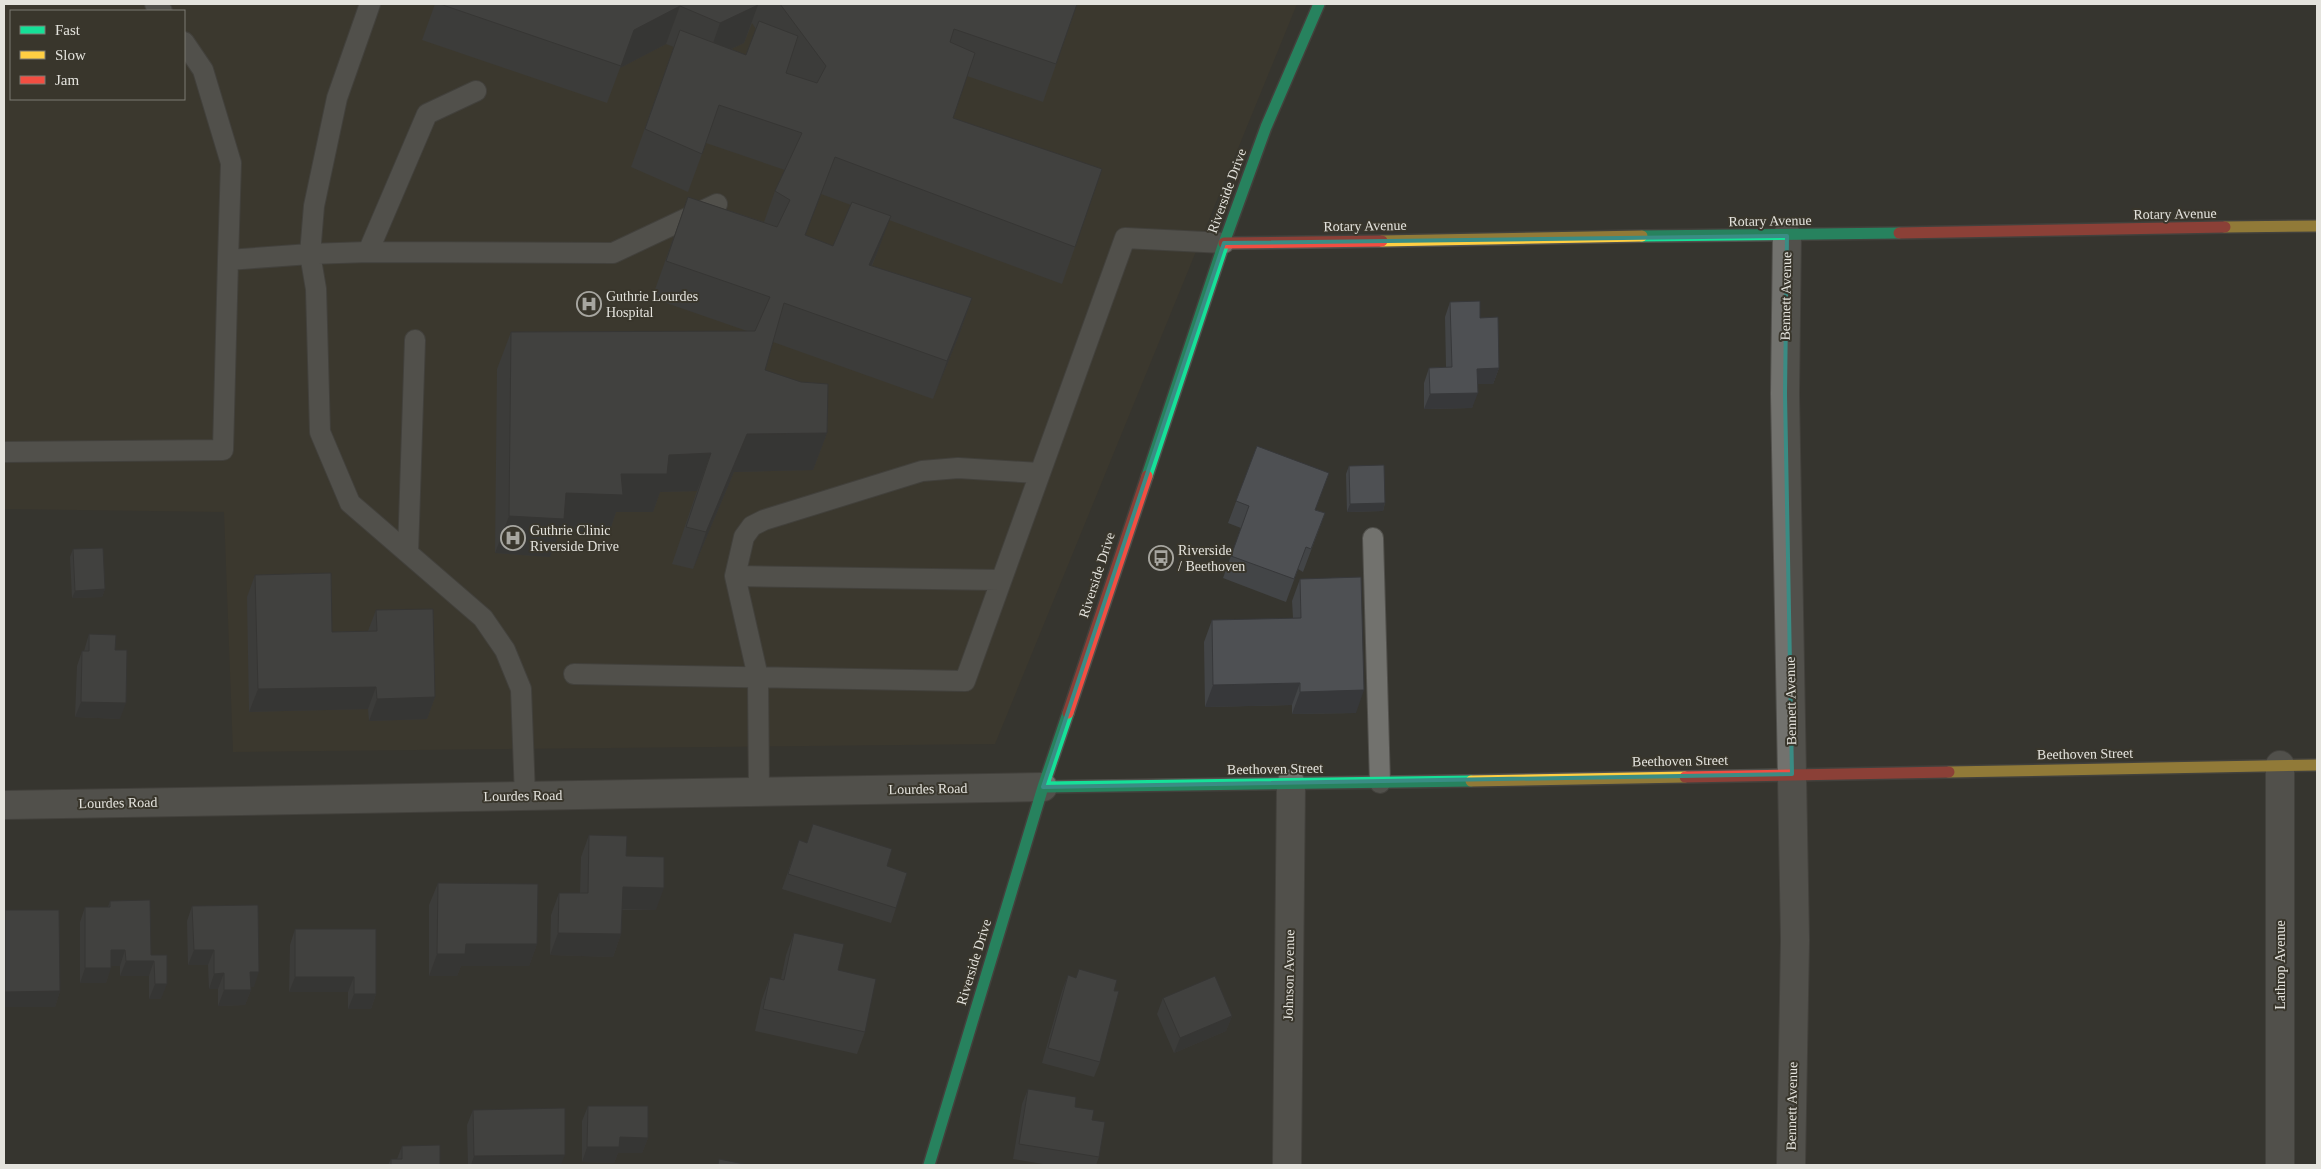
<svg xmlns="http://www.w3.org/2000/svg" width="2321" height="1169" viewBox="0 0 2321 1169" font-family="Georgia,serif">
  <rect width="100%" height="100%" fill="#36352f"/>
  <path fill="#403c2d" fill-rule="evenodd" d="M4,4H1297L995,744L233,752L224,512L4,509ZM11,11H184V99H11Z"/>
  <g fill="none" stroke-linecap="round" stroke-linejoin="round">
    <defs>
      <path id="lane" d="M155,4L162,11
        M370,4L337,98L314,206L310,254L316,289L320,432L350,503L483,618L505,650L521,689L525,796
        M184,42L203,70L231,163L228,260L310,254L368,252L613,253L717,204
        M368,252L427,114L476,91
        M4,452L223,450L228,260
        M1373,538L1380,783
        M408,553L415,340
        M735,576L1000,580
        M574,674L965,681L1125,238L1224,243
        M759,793L758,677L735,576L744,537L752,526L764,520L922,471L958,468L1038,473"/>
      <path id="street" d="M1787,236L1785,394L1795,940L1791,1165
        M4,805L1043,787
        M1287,1165L1291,784
        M2280,1165V765"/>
      <path id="fast" d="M1642,236L1899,233
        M1147,476L1224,243L1266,127L1319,4
        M1043,787L1471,781
        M929,1165L1043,787L1068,713"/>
      <path id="slow" d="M2225,227L2317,226
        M1382,241L1642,236
        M1949,772L2317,765
        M1471,781L1685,777"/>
      <path id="jam" d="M1899,233L2225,227
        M1224,243L1382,241
        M1068,713L1147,476
        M1685,777L1949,772"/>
    </defs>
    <use href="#lane" stroke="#51504c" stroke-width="22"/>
    <use href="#street" stroke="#51504c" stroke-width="30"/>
    <use href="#fast" stroke="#51504c" stroke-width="14"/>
    <use href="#slow" stroke="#51504c" stroke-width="14"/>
    <use href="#jam" stroke="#51504c" stroke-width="14"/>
    <use href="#lane" stroke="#72726e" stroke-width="20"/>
    <use href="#street" stroke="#72726e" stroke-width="28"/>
    <use href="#fast" stroke="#16e098" stroke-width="11"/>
    <use href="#slow" stroke="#ffcf43" stroke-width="11"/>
    <use href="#jam" stroke="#f24e42" stroke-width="11"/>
  </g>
  <path fill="#434547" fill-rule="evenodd" d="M435,4H1077L1043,102L967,76L953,118L1075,247L1062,284L889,220L877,253L872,266L972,298L959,335L933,399L773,342L765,370L827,433L813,470L734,472L693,569L672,564L697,491L660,492L653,512H616L609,533L560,531L550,557L495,553L497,369L511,332L747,331L652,298L688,197L764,222L775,191L785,170L706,143L688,192L631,167L674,47L666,44L620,68L607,103L422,40ZM752,23L756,29L746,55L731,49L744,43ZM821,194L851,205L833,246L805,235Z
    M1450,302L1480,318L1499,368L1493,384H1478L1472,408L1424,409V383L1429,368L1446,367L1445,317Z
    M1257,446L1316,510L1325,513L1303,572L1298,569L1286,602L1223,578L1241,528L1228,523Z
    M1349,466L1385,503L1383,511L1347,512L1346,474Z
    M73,549L105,589L102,597L72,598L70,557Z
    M255,575L332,632L368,631L376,610L435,697L427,719L369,721L368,709L249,712L247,597Z
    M1300,579L1356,713L1292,714V705L1205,707L1204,642L1212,620L1293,618L1292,601Z
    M89,634L115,650L120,719L75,717L77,666L82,651H84Z
    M813,824L887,866L896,908L891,923L782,889L799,840L807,843Z
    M589,835L626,856L656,910H622L621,934L613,957L550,955L551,915L559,893H580L581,857Z
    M438,883L537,944L529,966H461L457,976H429V905Z
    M110,901L151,955H167L161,999H149V976H120V966H111L106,983H80V922L85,907H108Z
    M192,906L254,987H251V990L245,1005L218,1006V989H209L208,965H188L187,921Z
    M5,910L60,991L55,1007H4V913Z
    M295,929L376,994L371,1009H348V992H289L290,945Z
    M794,933L838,970L865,1032L857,1054L755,1031L762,999L770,977L781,979L786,955Z
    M1079,969L1114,991L1100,1062L1094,1077L1042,1063L1062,991L1068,975L1076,978Z
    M1163,998L1232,1016L1226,1031L1174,1053L1157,1014Z
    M1028,1089L1075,1107L1092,1120L1099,1157L1096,1165H1049L1013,1159L1022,1104Z
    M588,1106L648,1138L642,1153H618L614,1163L582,1162V1121Z
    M473,1110L561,1165H468L467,1125Z
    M402,1146L440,1165H388L391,1159H397Z"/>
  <path fill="#37383a" d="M758,5L744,43L707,60L720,23Z
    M680,6L666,44L620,68L634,30Z
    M835,157L821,194L791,273L805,235Z
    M891,216L877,253L855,302L869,265Z
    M972,298L959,335L933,399L947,361Z
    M1499,368L1493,384H1472L1477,369Z
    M1478,393L1472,408L1424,409L1430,394Z
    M827,433L813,470L734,472L693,569L706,532L747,434Z
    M711,453L697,491L660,492L653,512H616L609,533L560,531L550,557L495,553L509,516L566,493L621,474L669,455Z
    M1385,503L1383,511L1347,512L1350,504Z
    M105,589L102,597L72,598L75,591Z
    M1300,683L1292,705L1205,707L1213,685Z
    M376,687L368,709L249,712L258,689Z
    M1364,690L1356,713L1292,714L1300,692Z
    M435,697L427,719L369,721L377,699Z
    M81,702L126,703L120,719L75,717Z
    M623,887L664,888L656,910L615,909Z
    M558,933L621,934L613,957L550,955Z
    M466,944H537L529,966H461L457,976H429L437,954Z
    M111,950H125L120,966H106Z
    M194,950H214L208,965H188Z
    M126,961H154L149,976H120Z
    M85,968H111L106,983H80Z
    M250,972H259L254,987H245Z
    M224,973L218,989H209L214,974Z
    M295,977H354L348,992H289Z
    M155,984H167L161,999H149Z
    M224,990H251L245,1005L218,1006Z
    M60,991L55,1007H4V995L5,992Z
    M354,994H376L371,1009H348Z
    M1232,1016L1226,1031L1174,1053L1180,1038Z
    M620,1137L648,1138L642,1153H618L614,1163L582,1162L587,1147Z
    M565,1155L561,1165H471L474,1156Z"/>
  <path fill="#4e5053" stroke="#37383a" d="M440,4H758V5L720,23L680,6L634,30L621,66Z
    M780,4H1077L1056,64L954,29L950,42L975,53L953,118L1102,169L1075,247L835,157L805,235L833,246L852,202L891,216L869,265L972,298L947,361L784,303L765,370L801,382L828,384L827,433L747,434L706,532L686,527L711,453L669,455L667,474H621L623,495L566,493L564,519L509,516L511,332L755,331L770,297L666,261L688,197L777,227L790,200L775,191L802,133L719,105L702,154L645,129L680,30L746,55L759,21L798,36L786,73L817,83L826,66Z
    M1480,301V318L1498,317L1499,368L1477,369L1478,393L1430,394L1429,368L1452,367L1450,302Z
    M1257,446L1329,473L1315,510L1325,513L1311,549L1306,547L1294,579L1231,556L1249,506L1236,501Z
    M1384,465L1385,503L1350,504L1349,466Z
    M103,548L105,589L75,591L73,549Z
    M331,573L332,632L377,631L376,610L433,609L435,697L377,699L376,687L258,689L255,575Z
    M1361,577L1364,690L1300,692V683L1213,685L1212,620L1301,618L1300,579Z
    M89,634L116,635L115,650H127L126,703L81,702L82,651H89Z
    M813,824L892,849L887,866L907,873L896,908L788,874L799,840L807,843Z
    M589,835L627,836L626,856L664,857V888L623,887L621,934L558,933L559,893H588Z
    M438,883L538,884L537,944H466L465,954H437Z
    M150,900L151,955H167V984H155L154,961H126L125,950H111V968H85V907H110V901Z
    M258,905L259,972H250L251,990H224V973L214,974V950H194L192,906Z
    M5,910H59L60,991L5,992Z
    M295,929H376V994H354V977H295Z
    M794,933L844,944L838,970L876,979L865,1032L763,1009L770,977L784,980Z
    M1079,969L1117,980L1114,991H1119L1100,1062L1048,1048L1068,975L1076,978Z
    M1215,976L1232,1016L1180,1038L1163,998Z
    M1028,1089L1076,1097L1075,1107L1094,1110L1092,1120L1105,1122L1099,1157L1019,1144Z
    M588,1106H648V1138L620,1137L619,1147H587Z
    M565,1108V1155L474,1156L473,1110Z
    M440,1145V1165H391V1159H402V1146Z
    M719,1159L744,1164V1165H718Z"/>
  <path d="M0 0H2321V1169H0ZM1787,236L1785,394L1792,774L1043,787L1224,243Z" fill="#36352f" fill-opacity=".55" fill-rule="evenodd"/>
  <path fill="none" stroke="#3a8c84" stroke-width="4" stroke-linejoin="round" d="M1787,236L1785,394L1792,774L1043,787L1224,243Z"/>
  <defs>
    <symbol id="hospital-ring" viewBox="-11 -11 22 22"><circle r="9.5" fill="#39362c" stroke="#a7a6a0" stroke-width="1.5"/><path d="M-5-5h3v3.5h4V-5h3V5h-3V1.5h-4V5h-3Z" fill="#a7a6a0"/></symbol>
    <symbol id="bus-ring" viewBox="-11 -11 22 22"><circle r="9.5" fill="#39362c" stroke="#a7a6a0" stroke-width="1.5"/><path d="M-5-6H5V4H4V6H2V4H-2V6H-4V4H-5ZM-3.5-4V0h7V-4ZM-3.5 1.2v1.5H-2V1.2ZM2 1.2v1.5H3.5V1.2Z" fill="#a7a6a0"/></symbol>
  </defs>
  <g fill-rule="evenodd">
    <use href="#hospital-ring" x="575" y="290" width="28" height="28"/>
    <use href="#hospital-ring" x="499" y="524" width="28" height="28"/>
    <use href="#bus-ring" x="1147" y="544" width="28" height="28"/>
  </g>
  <g text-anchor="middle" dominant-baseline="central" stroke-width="4" stroke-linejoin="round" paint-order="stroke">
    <g font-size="14" fill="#e4e3dd" stroke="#39362c">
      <text transform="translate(1227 191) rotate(-70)">Riverside Drive</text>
      <text transform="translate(2175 214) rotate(-1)">Rotary Avenue</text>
      <text transform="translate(1770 221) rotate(-1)">Rotary Avenue</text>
      <text transform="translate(1365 226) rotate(-1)">Rotary Avenue</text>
      <text transform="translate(1786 296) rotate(-89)">Bennett Avenue</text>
      <text transform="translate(1097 575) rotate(-72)">Riverside Drive</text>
      <text transform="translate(1791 701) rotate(-91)">Bennett Avenue</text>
      <text transform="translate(2085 754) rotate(-1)">Beethoven Street</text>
      <text transform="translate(1680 761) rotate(-1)">Beethoven Street</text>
      <text transform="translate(1275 769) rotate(-1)">Beethoven Street</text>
      <text transform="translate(928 789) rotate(-1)">Lourdes Road</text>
      <text transform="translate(523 796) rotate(-1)">Lourdes Road</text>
      <text transform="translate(118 803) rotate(-1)">Lourdes Road</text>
      <text transform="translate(974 962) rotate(-73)">Riverside Drive</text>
      <text transform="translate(2280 965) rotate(-90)">Lathrop Avenue</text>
      <text transform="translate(1289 975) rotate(-89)">Johnson Avenue</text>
      <text transform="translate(1792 1106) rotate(-89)">Bennett Avenue</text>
    </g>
    <g font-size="14" fill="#e4e3dd" stroke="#39362c" text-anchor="start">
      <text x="606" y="296">Guthrie Lourdes<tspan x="606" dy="16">Hospital</tspan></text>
      <text x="530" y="530">Guthrie Clinic<tspan x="530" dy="16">Riverside Drive</tspan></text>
      <text x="1178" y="550">Riverside<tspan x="1178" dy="16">/ Beethoven</tspan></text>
    </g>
  </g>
  <rect width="2321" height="1169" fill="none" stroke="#e4e3dd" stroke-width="10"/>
  <rect x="10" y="10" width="175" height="90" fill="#39362c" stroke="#7d7b73"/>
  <rect x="20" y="26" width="25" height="8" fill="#16e098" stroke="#7d7b73"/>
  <text x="55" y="35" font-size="15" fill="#e4e3dd">Fast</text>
  <rect x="20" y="51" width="25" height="8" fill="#ffcf43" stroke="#7d7b73"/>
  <text x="55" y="60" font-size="15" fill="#e4e3dd">Slow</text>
  <rect x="20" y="76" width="25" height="8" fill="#f24e42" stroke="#7d7b73"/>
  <text x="55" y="85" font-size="15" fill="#e4e3dd">Jam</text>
</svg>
